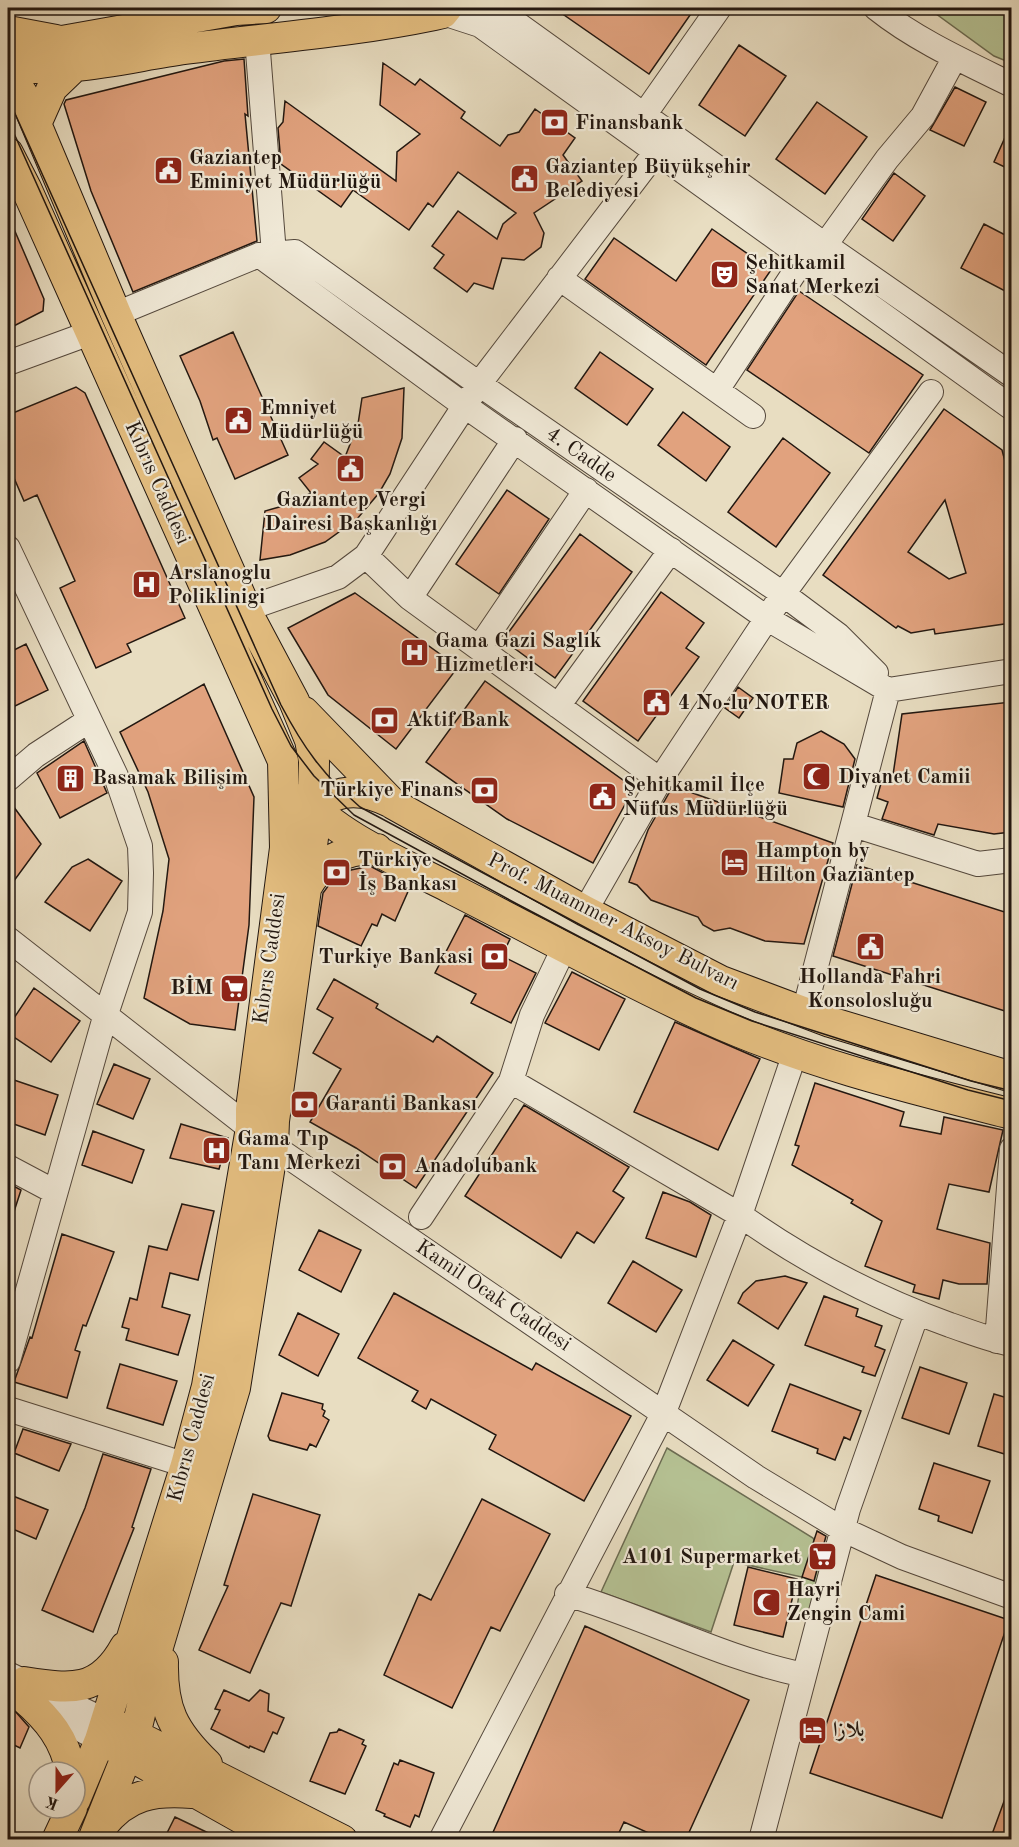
<svg xmlns="http://www.w3.org/2000/svg" width="1019" height="1847" viewBox="0 0 1019 1847" font-family="'Old Standard TT',Amiri,serif">
  <rect width="100%" height="100%" fill="#e8ddc1"/>
  <filter id="stains"><feTurbulence type="fractalNoise" baseFrequency=".00333" numOctaves="4"/><feColorMatrix values="0 0 0 0 .2 0 0 0 0 .09 0 0 0 0 .02 0 0 0 .5 -.17"/></filter>
  <radialGradient id="worn" r=".72"><stop offset=".6" stop-color="#630" stop-opacity="0"/><stop offset="1" stop-color="#630" stop-opacity=".3"/></radialGradient>
  <path fill="#b5c193" stroke="#6c6c52" stroke-width="1.5" d="M928,8H1011V63L994,56Z
    M667,1448L813,1538L824,1557L810,1620L795,1619L802,1577L734,1562L711,1632L601,1592Z"/>
  <path fill="#e1a27e" stroke="#221710" stroke-width="1.5" fill-rule="evenodd" d="M554,8H695L649,74Z
    M739,45L786,76L745,136L699,105Z
    M244,59L248,116L245,114L257,241L133,292L91,191L64,104L66,100L224,61Z
    M383,63L415,85L420,79L465,112L461,118L500,146L508,135L519,132L535,109L575,138L563,155L582,181L534,213L544,233L541,247L524,260L502,258L493,289L474,283L467,292L434,268L444,255L432,246L458,211L497,239L503,224L516,213L458,172L433,207L428,203L409,230L353,190L341,207L281,164L278,128L283,122L285,101L396,181L397,152L420,134L380,105Z
    M955,87L986,102L964,146L930,130Z
    M817,102L867,137L825,194L776,159Z
    M1011,124V170L994,162Z
    M894,173L925,196L893,241L862,219Z
    M8,215L44,299L43,311L8,329Z
    M984,224L1011,238V278L1005,291L961,268Z
    M712,229L771,270L706,365L585,279L614,238L676,281Z
    M799,291L923,375L869,453L747,370Z
    M233,332L288,455L235,479L217,438L213,440L200,401L180,356Z
    M600,352L653,389L627,425L575,388Z
    M76,387L85,393L185,618L127,644L131,652L96,668L60,588L75,581L37,495L24,501L8,464V415Z
    M404,388L402,438L390,474L379,493L357,519L325,542L290,555L260,560L265,511L290,504L311,493L299,478L318,464L311,459L324,442L345,457L358,424L362,398Z
    M944,409L1002,450L1011,484V623L935,634L934,629L911,633L898,626L896,628L823,575ZM945,500L966,573L949,579L908,552Z
    M683,412L730,447L706,481L658,445Z
    M783,438L830,473L776,547L728,512Z
    M507,490L549,519L499,594L456,564Z
    M580,534L632,572L555,678L503,640Z
    M661,592L704,623L686,648L699,657L638,741L583,701Z
    M355,593L458,667L396,749L328,695L288,628Z
    M26,644L48,690L11,708L8,701V653Z
    M485,681L634,788L593,863L507,819L426,762Z
    M204,684L254,797L249,925L235,1030L190,1024L144,998L163,911L169,859L148,792L120,732Z
    M738,687L753,698L739,718L725,708Z
    M1011,702V832L994,834L938,824L934,835L882,819L888,802L877,798L884,772L893,775L902,714Z
    M821,731L844,744L855,759L843,807L779,793L784,759H793L797,743Z
    M84,741L107,793L60,818L37,773Z
    M673,786L833,843L804,944L765,941L730,928L714,931L703,925L698,917L651,900L637,885L629,882L648,830Z
    M8,799L41,844L8,889Z
    M88,859L122,881L90,931L45,902L72,867Z
    M857,865L1011,914V1013L833,956Z
    M370,866L410,887L395,921L382,914L377,926L372,924L361,946L318,926L323,893L331,882L351,870Z
    M465,915L510,939L502,956L536,973L511,1023L471,1003L476,994L435,973Z
    M572,972L625,999L599,1050L545,1023Z
    M334,979L378,1004L376,1008L433,1042L437,1036L493,1073L416,1188L356,1148L310,1122L341,1069L313,1053L333,1018L317,1009Z
    M34,988L80,1021L51,1062L8,1033V1027Z
    M675,1022L760,1059L718,1150L634,1112Z
    M114,1064L150,1079L133,1119L97,1104Z
    M14,1080L58,1095L45,1135L8,1122V1100Z
    M815,1083L904,1112L900,1126L941,1134L944,1117L1003,1130L989,1192L949,1184L937,1229L990,1243L987,1284H959L943,1280L939,1299L913,1292L915,1285L865,1266L882,1221L851,1203L853,1200L792,1165L799,1146L795,1145Z
    M524,1105L629,1167L613,1191L624,1198L594,1243L577,1232L561,1258L465,1196Z
    M181,1124L228,1138L219,1169L170,1158Z
    M93,1131L144,1150L132,1183L82,1165Z
    M8,1183L21,1190L10,1224L8,1223Z
    M663,1192L690,1202L711,1215L696,1257L646,1238Z
    M182,1204L214,1211L198,1280L170,1273L162,1307L190,1315L178,1355L126,1340L129,1329L122,1327L130,1298L137,1300L149,1246L167,1250Z
    M319,1230L361,1250L341,1292L299,1270Z
    M62,1234L114,1252L86,1326L83,1325L75,1350L80,1352L67,1398L14,1382L30,1337L32,1338Z
    M633,1261L682,1290L656,1332L608,1303Z
    M785,1276L807,1283L778,1329L738,1303L743,1293L756,1281Z
    M394,1293L532,1370L536,1363L631,1416L584,1501L489,1449L496,1435L431,1399L426,1409L412,1401L418,1391L358,1358Z
    M824,1296L858,1309L856,1316L882,1326L875,1346L885,1350L875,1376L862,1372L864,1367L805,1345Z
    M298,1313L339,1334L318,1376L279,1355Z
    M733,1340L774,1365L748,1406L707,1380Z
    M120,1364L177,1381L163,1425L107,1408Z
    M920,1367L967,1383L949,1434L902,1418Z
    M790,1384L861,1411L850,1440L844,1437L835,1460L817,1453L818,1449L772,1431Z
    M282,1393L323,1404L322,1409L325,1411L323,1416L329,1420L316,1447L310,1444L307,1450L270,1440L268,1436Z
    M994,1394L1011,1399V1456L978,1446Z
    M23,1429L71,1444L59,1471L14,1453Z
    M103,1454L151,1469L132,1527L134,1528L93,1632L42,1610L85,1508Z
    M934,1463L990,1481L972,1533L938,1521L939,1516L919,1509Z
    M8,1494L48,1510L36,1539L8,1527Z
    M253,1494L320,1515L291,1606L281,1603L250,1673L199,1650L228,1586L224,1585Z
    M482,1499L550,1534L500,1631L491,1627L452,1708L384,1675L419,1594L431,1600Z
    M817,1531L826,1536L814,1581L802,1577Z
    M748,1567L797,1579L783,1637L734,1625Z
    M876,1575L1009,1620L942,1818L810,1773Z
    M585,1626L749,1700L686,1839H662L624,1822L616,1839H490Z
    M224,1690L249,1701L260,1690L269,1694L268,1711L284,1718L277,1734L273,1732L264,1752L250,1746L249,1748L211,1729L220,1710L215,1709Z
    M8,1703L29,1727L20,1748L8,1742Z
    M339,1729L364,1740L362,1744L366,1746L345,1794L310,1781L330,1733L337,1732Z
    M400,1760L434,1773L419,1817L415,1815L410,1827L384,1816L385,1814L376,1810L394,1763L398,1765Z
    M1010,1785L1011,1839H998L991,1837Z
    M175,1817L221,1839H164Z"/>
  <g fill="none" stroke-linecap="round" stroke-linejoin="round">
    <defs>
      <path id="minor" d="M495,8L825,245L1012,375
        M876,8C916,40 965,62 1012,85
        M443,13L480,25L1012,408
        M257,39L274,254
        M644,115L719,8
        M825,245L887,159L923,116L955,57
        M259,255L295,252L479,384L783,594L838,635L876,673
        M559,278L753,416
        M116,314L259,255L465,406L768,619L888,690L1012,671
        M8,363L90,333
        M717,390L804,258
        M8,548L116,776L140,846L141,873L140,912L105,1017L8,1361
        M366,556L410,598L660,780
        M410,598L515,439
        M246,609L338,577L366,556L479,384L656,152
        M479,648L586,490
        M558,706L671,550
        M8,779L36,755L88,721
        M854,825L978,864L1012,860
        M585,911L660,780L783,594L931,392
        M8,939L273,1146L756,1477L842,1529L902,1557L1012,1597
        M804,1012L888,690
        M511,1081L740,1215C805,1261 875,1298 950,1325C971,1332 990,1340 1012,1344
        M8,1167L55,1192
        M421,1217L511,1081L532,1015L565,946
        M997,1341L1012,1149
        M8,1409L186,1465
        M567,1594C648,1618 722,1658 804,1675
        M8,1674L106,1721
        M39,1707L100,1740
        M441,1840L664,1412L740,1215L795,1053
        M761,1840L848,1509L917,1313"/>
      <path id="major" d="M8,31L56,40
        M9,61L13,56L62,41L236,10L266,8
        M8,66C65,74 128,57 185,49C267,38 352,32 434,15L443,13L447,8
        M8,71L26,100L116,314L251,620L294,701L310,740L314,761L313,838L274,1121L273,1146L235,1388L149,1677L135,1735L93,1840
        M36,124L52,88L77,64
        M8,153L26,188L283,761L285,848L251,1109V1128L207,1386L186,1465L100,1740L75,1800
        M304,712L393,804L585,911L721,981L830,1022L1012,1077
        M306,797C331,834 413,868 454,890C539,933 623,980 709,1019C806,1063 909,1088 1012,1114
        M303,820C329,791 353,784 390,802
        M306,888C321,860 346,848 377,849
        M163,1662C162,1709 173,1731 207,1764
        M24,1682C70,1689 99,1694 125,1647
        M24,1698C48,1719 65,1739 71,1772
        M117,1726L342,1840
        M111,1745L280,1840
        M102,1826C127,1794 154,1790 192,1793
        M57,1840L72,1808"/>
    </defs>
    <use href="#minor" stroke="#54483c" stroke-width="26"/>
    <use href="#major" stroke="#221710" stroke-width="32"/>
    <use href="#minor" stroke="#f0e9d7" stroke-width="24"/>
    <use href="#major" stroke="#e4be80" stroke-width="30"/>
    <path stroke="#221710" stroke-width="1.5" d="M8,98L281,705C303,747 323,775 360,807L700,989L755,1012L971,1081L1012,1091
      M8,120L272,709L291,746L314,776L354,815L517,904L696,998L752,1021L968,1090L1012,1101"/>
  </g>
  <defs>
    <symbol id="bank-square" viewBox="-11 -11 22 22"><rect x="-9" y="-9" width="18" height="18" rx="4" fill="#8f2418" stroke="#f0e9d7"/><path d="M-6-4H6V4H-6ZM0-2.3a2.3 2.3 0 1 0 0 4.6a2.3 2.3 0 1 0 0-4.6Z" fill="#fff"/></symbol>
    <symbol id="civic-square" viewBox="-11 -11 22 22"><rect x="-9" y="-9" width="18" height="18" rx="4" fill="#8f2418" stroke="#f0e9d7"/><path d="M-.6-6.5H3V-4.5H.6V-3L4-1V1h2V6H-6V1h2V-1L-.6-3ZM-1.2 2.5V6h2.4V2.5Z" fill="#fff"/></symbol>
    <symbol id="theatre-square" viewBox="-11 -11 22 22"><rect x="-9" y="-9" width="18" height="18" rx="4" fill="#8f2418" stroke="#f0e9d7"/><path d="M-5-5.5Q0-4 5-5.5V0Q5 5 0 6Q-5 5-5 0ZM-3.3-2.5H-1v1.5H-3.3ZM1-2.5H3.3v1.5H1ZM-2.8 1Q0 5.5 2.8 1Z" fill="#fff"/></symbol>
    <symbol id="hospital-square" viewBox="-11 -11 22 22"><rect x="-9" y="-9" width="18" height="18" rx="4" fill="#8f2418" stroke="#f0e9d7"/><path d="M-5-5h3v3.5h4V-5h3V5h-3V1.5h-4V5h-3Z" fill="#fff"/></symbol>
    <symbol id="mosque-square" viewBox="-11 -11 22 22"><rect x="-9" y="-9" width="18" height="18" rx="4" fill="#8f2418" stroke="#f0e9d7"/><path d="M3.5-4.9A6 6 0 1 0 3.5 4.9A5 5 0 1 1 3.5-4.9Z" fill="#fff"/></symbol>
    <symbol id="building-square" viewBox="-11 -11 22 22"><rect x="-9" y="-9" width="18" height="18" rx="4" fill="#8f2418" stroke="#f0e9d7"/><path d="M-4-6H4V6H1V3H-1V6H-4ZM-2.5-4.3h1.7v1.8h-1.7ZM.8-4.3h1.7v1.8H.8ZM-2.5-1h1.7V.8h-1.7ZM.8-1h1.7V.8H.8Z" fill="#fff"/></symbol>
    <symbol id="hotel-square" viewBox="-11 -11 22 22"><rect x="-9" y="-9" width="18" height="18" rx="4" fill="#8f2418" stroke="#f0e9d7"/><path d="M-6-4.5h1.5V1H6V5H4.5V3h-9V5H-6ZM-4 0a1.8 1.8 0 1 1 3.6 0ZM.5 0V-2.5h3Q6-2.5 6 0Z" fill="#fff"/></symbol>
    <symbol id="supermarket-square" viewBox="-11 -11 22 22"><rect x="-9" y="-9" width="18" height="18" rx="4" fill="#8f2418" stroke="#f0e9d7"/><path d="M-6-5.5h2.5l.6 2H6L4.5 2H-2.5L-4.4-4H-6ZM-1.5 3.2a1.3 1.3 0 1 0 .1 0ZM3 3.2a1.3 1.3 0 1 0 .1 0Z" fill="#fff"/></symbol>
  </defs>
  <g fill-rule="evenodd">
    <use href="#bank-square" x="538" y="106" width="33" height="33"/>
    <use href="#civic-square" x="152" y="154" width="33" height="33"/>
    <use href="#civic-square" x="508" y="162" width="33" height="33"/>
    <use href="#theatre-square" x="708" y="258" width="33" height="33"/>
    <use href="#civic-square" x="222" y="404" width="33" height="33"/>
    <use href="#civic-square" x="334" y="452" width="33" height="33"/>
    <use href="#hospital-square" x="130" y="568" width="33" height="33"/>
    <use href="#hospital-square" x="398" y="636" width="33" height="33"/>
    <use href="#civic-square" x="640" y="686" width="33" height="33"/>
    <use href="#bank-square" x="368" y="704" width="33" height="33"/>
    <use href="#mosque-square" x="800" y="760" width="33" height="33"/>
    <use href="#building-square" x="54" y="762" width="33" height="33"/>
    <use href="#bank-square" x="468" y="774" width="33" height="33"/>
    <use href="#civic-square" x="586" y="780" width="33" height="33"/>
    <use href="#hotel-square" x="718" y="846" width="33" height="33"/>
    <use href="#bank-square" x="320" y="856" width="33" height="33"/>
    <use href="#civic-square" x="854" y="930" width="33" height="33"/>
    <use href="#bank-square" x="478" y="940" width="33" height="33"/>
    <use href="#supermarket-square" x="218" y="972" width="33" height="33"/>
    <use href="#bank-square" x="288" y="1088" width="33" height="33"/>
    <use href="#hospital-square" x="200" y="1134" width="33" height="33"/>
    <use href="#bank-square" x="376" y="1150" width="33" height="33"/>
    <use href="#supermarket-square" x="806" y="1540" width="33" height="33"/>
    <use href="#mosque-square" x="750" y="1586" width="33" height="33"/>
    <use href="#hotel-square" x="796" y="1714" width="33" height="33"/>
  </g>
  <g text-anchor="middle" dominant-baseline="central" stroke-width="4.5" stroke-linejoin="round" paint-order="stroke">
    <g font-size="21" font-weight="bold" fill="#221710" stroke="#f0e9d7" text-anchor="start">
      <text x="575" y="123">Finansbank</text>
      <text x="189" y="158">Gaziantep<tspan x="189" dy="24">Eminiyet Müdürlüğü</tspan></text>
      <text x="545" y="167">Gaziantep Büyükşehir<tspan x="545" dy="24">Belediyesi</tspan></text>
      <text x="745" y="263">Şehitkamil<tspan x="745" dy="24">Sanat Merkezi</tspan></text>
      <text x="260" y="408">Emniyet<tspan x="260" dy="24">Müdürlüğü</tspan></text>
      <text x="351" y="500" text-anchor="middle">Gaziantep Vergi<tspan x="351" dy="24">Dairesi Başkanlığı</tspan></text>
      <text x="168" y="573">Arslanoglu<tspan x="168" dy="24">Poliklinigi</tspan></text>
      <text x="435" y="641">Gama Gazi Saglık<tspan x="435" dy="24">Hizmetleri</tspan></text>
      <text x="678" y="703">4 No-lu NOTER</text>
      <text x="406" y="720">Aktif Bank</text>
      <text x="838" y="777">Diyanet Camii</text>
      <text x="92" y="778">Basamak Bilişim</text>
      <text x="623" y="785">Şehitkamil İlçe<tspan x="623" dy="24">Nüfus Müdürlüğü</tspan></text>
      <text x="463" y="790" text-anchor="end">Türkiye Finans</text>
      <text x="756" y="851">Hampton by<tspan x="756" dy="24">Hilton Gaziantep</tspan></text>
      <text x="358" y="860">Türkiye<tspan x="358" dy="24">İş Bankası</tspan></text>
      <text x="473" y="957" text-anchor="end">Turkiye Bankasi</text>
      <text x="870" y="977" text-anchor="middle">Hollanda Fahri<tspan x="870" dy="24">Konsolosluğu</tspan></text>
      <text x="213" y="988" text-anchor="end">BİM</text>
      <text x="325" y="1104">Garanti Bankası</text>
      <text x="237" y="1139">Gama Tıp<tspan x="237" dy="24">Tanı Merkezi</tspan></text>
      <text x="414" y="1166">Anadolubank</text>
      <text x="801" y="1557" text-anchor="end">A101 Supermarket</text>
      <text x="787" y="1590">Hayri<tspan x="787" dy="24">Zengin Cami</tspan></text>
      <text x="833" y="1730">بلازا</text>
    </g>
    <g font-size="21" fill="#221710" stroke="#f0e9d7">
      <text transform="translate(581 455) rotate(35)">4. Cadde</text>
      <text transform="translate(157 483) rotate(66)">Kıbrıs Caddesi</text>
      <text transform="translate(613 922) rotate(27)">Prof. Muammer Aksoy Bulvarı</text>
      <text transform="translate(270 959) rotate(-82)">Kıbrıs Caddesi</text>
      <text transform="translate(493 1296) rotate(34)">Kamil Ocak Caddesi</text>
      <text transform="translate(192 1438) rotate(-75)">Kıbrıs Caddesi</text>
    </g>
  </g>
  <rect width="1019" height="1847" fill="none" stroke="#e8ddc1" stroke-width="30"/>
  <rect x="9" y="9" width="1001" height="1829" fill="none" stroke="#221710" stroke-width="3"/>
  <rect x="15" y="15" width="989" height="1817" fill="none" stroke="#221710" stroke-width="1.5"/>
  <g transform="translate(57 1790) rotate(201)"><circle r="28" fill="#f0e9d7" stroke="#9e9587" stroke-width="1.5"/>
  <path d="M0-4.5L10 22L0 15L-10 22Z" fill="#8f2418"/>
  <text y="-9" font-size="16" font-weight="bold" text-anchor="middle" fill="#221710">K</text>
  </g>
  <rect width="100%" height="100%" filter="url(#stains)"/>
  <rect width="100%" height="100%" fill="url(#worn)"/>
</svg>
